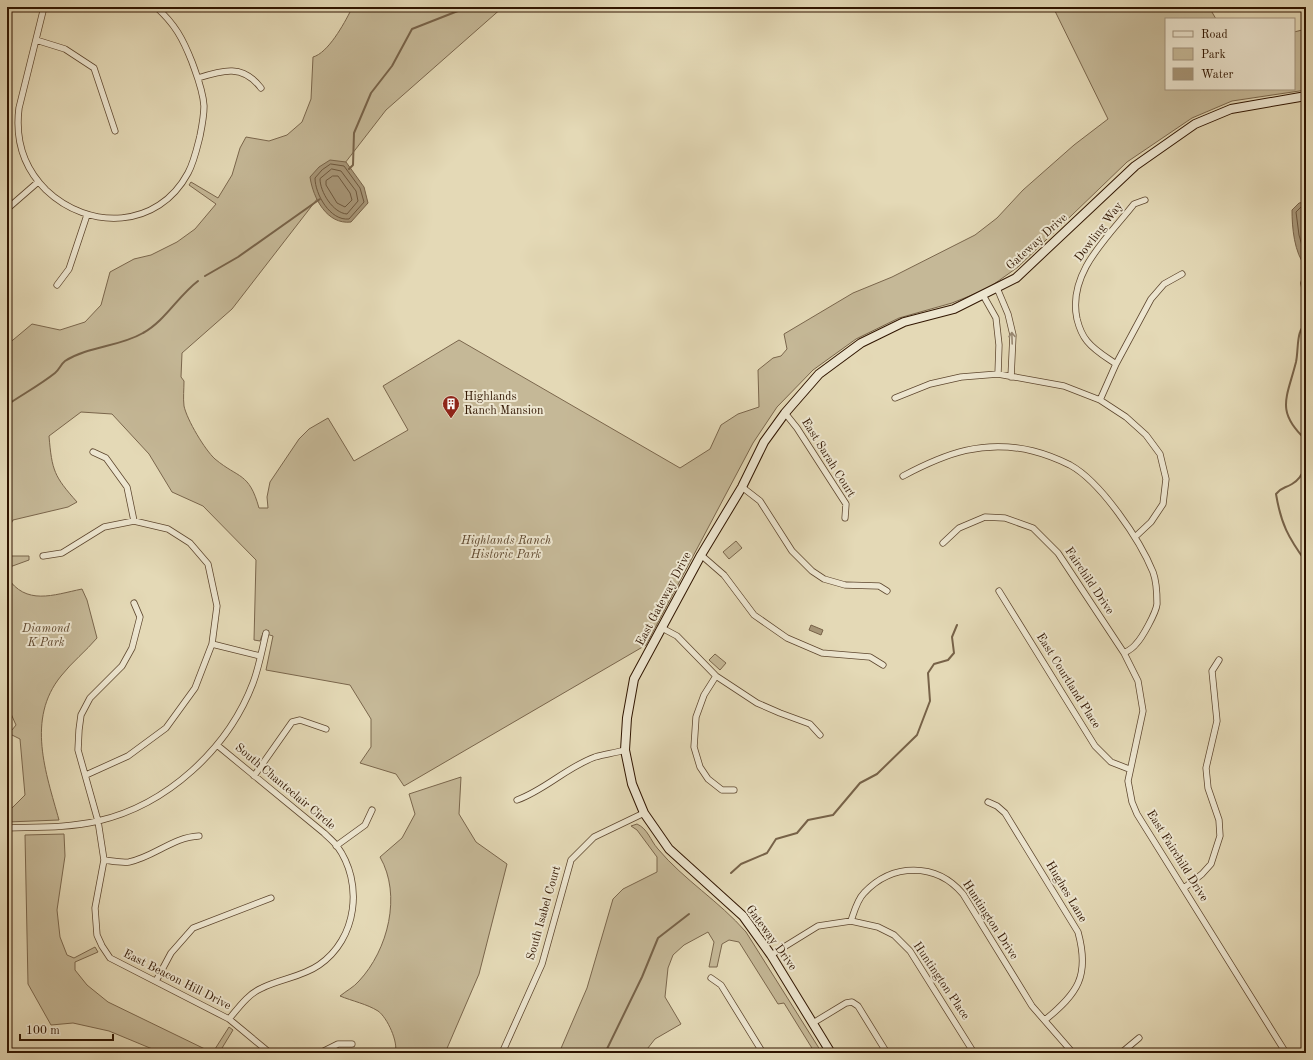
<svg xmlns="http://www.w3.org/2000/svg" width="1313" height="1060" viewBox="0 0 1313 1060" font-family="'Old Standard TT',serif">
  <rect width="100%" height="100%" fill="#e4d9b6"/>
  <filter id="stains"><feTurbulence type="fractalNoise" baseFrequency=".005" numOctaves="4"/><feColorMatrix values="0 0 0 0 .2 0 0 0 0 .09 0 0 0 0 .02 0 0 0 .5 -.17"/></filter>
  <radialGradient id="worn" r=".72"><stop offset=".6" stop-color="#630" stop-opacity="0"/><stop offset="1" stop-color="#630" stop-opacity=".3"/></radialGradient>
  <path fill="#c5b897" stroke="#7a664c" d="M351,7H503L386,110L232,309L182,353L181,377L184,381C184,389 183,398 184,406C187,420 205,450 215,459C239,479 249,472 259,508H268L267,497L270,482L299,439L309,429L328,418L354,461L408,430L383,386L459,340L680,468L710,449L721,425L738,414L759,407L758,370L773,358L781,356L787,349L784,334L853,293L892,277L975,235L997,218L1023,190L1074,145L1108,119L1053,7H1209L1216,19H1166V89H1294V32L1306,29V90L1232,101L1192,118L1127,162L1018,267L987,289L952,303L899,318L856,339L813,370L777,407L753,443L646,645L404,786L396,774L360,763L371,747V719L350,685L266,670L273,636L263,633L260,641L254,640L256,560L203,506L172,492L149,454L112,414L81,412L49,436C52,471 54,476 77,502L68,507L13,520L7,531V345L32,324L60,330L85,322L101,305L110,272L134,259L151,255L177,242L195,229L216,204L189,185L191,182L218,198L232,175L240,148L246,137L269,141L287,135L302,122L311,99L313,57C328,53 344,24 351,10Z
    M736,541L742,548L729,559L723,552Z
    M7,556H29V560L7,568Z
    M7,577C26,606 53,595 82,589L87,600L97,638C86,651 72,662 61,676C26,719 46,773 59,820L7,822V813L25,795L20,739L12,735L7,737V732L12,730L16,725L7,705Z
    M715,654L726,663L720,670L709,660Z
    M461,777L459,814L476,842L507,864L479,974L445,1053H395C399,1043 387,1017 378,1011C367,1004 352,1001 340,996C346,991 354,987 359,981C388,950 402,895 380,857L402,838L415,814L409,794Z
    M637,824C648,829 650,840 658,849C684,880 719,901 746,932L822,1053H815L784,1003L778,1004L739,942L729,940L722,944L717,967H709L714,942L708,932L684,945L673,955L668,968L665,997L681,1024L655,1039L644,1053H559L587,988L613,899L623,889L657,872V857L637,830L631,826Z
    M64,834L65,856L57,910L60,937L67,955L74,958L95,947L98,952L75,962V970L87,985L108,1002L209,1051L215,1049L229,1027L233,1030L219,1053H162L109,1031L73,1023L51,1025L28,984L25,835Z"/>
  <path fill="#a79678" stroke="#776248" d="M330,160L346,162L364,187L368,203L351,222C327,225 313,198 310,177L319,167Z
    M1306,202V267C1294,253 1292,227 1292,210L1299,203Z
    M811,625L823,630L821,635L809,630Z"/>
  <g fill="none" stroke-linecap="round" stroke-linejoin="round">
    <path stroke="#6c563c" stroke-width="1" d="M331,164L344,166L360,188L364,202L349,219C330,221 315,194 315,178L322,170Z
      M332,169L341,171L356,191L358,201L347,214C333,213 320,192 320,179Z
      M333,176H338L350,193L352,200L345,207L337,203L326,185V181Z
      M1306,206L1301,207L1296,212L1299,235L1306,260"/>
    <path stroke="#776248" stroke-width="2" d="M349,169L353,165L354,133L371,93L392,66L412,29L468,7
      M1306,269L1301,283L1306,305
      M205,276L238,257L320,199
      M1306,321C1305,325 1301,328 1300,332C1297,341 1298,353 1296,362C1287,398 1275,411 1306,440
      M7,405C23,394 40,385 55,373C59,370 61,364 65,361C89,346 119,347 143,333C165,321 178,296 198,281
      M1306,467C1302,474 1299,480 1292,484C1284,489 1283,486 1276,494C1281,524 1288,537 1306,562
      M731,873L741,864L767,853L776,839L797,833L808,820L833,815L860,783L877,774L917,735L930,701L928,673L934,664L948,660L954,653L952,637L957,625
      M605,1053L642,977L658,938L689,914"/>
    <defs>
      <path id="street" d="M44,7L19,108C15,140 23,167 46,190C89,231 158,229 188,173C194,162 197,148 200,136C202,126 204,116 204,106C203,90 197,76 192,62C183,39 175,24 156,7
        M36,40L65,49L94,68L115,131
        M198,78C223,70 243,64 261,88
        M7,209L38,182
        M57,285L69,269L87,215
        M997,288L1008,314L1013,335L1011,377
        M983,295L996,318L999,345L998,374
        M1116,364C1106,357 1095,351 1087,341C1082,335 1079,327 1077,319C1067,273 1108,237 1134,204L1145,200
        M895,398L930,384L961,377L998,374L1064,386L1100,400L1126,417L1146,435L1160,454L1166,479L1163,504L1151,522L1135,537
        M1100,400L1116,364L1151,299L1164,284L1182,274
        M785,413L797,428L846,504L845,518
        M93,452L106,458L127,487L134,521
        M903,476C946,453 984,439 1033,451C1045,454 1060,460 1070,465C1101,482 1140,540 1153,572C1156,580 1157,596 1157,604C1156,613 1142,638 1136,644C1133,648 1128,651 1124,653
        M742,487L760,501L792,551L812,571L824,579L845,585L879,586L887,591
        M943,543L959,528L985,517L1005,518L1033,528L1058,553L1124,653L1138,681L1143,711L1128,781L1132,802L1137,814L1286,1053
        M701,555L724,575L754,615L787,638L822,653L870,657L883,665
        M43,556L62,553L104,527L134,521L168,529L190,543L208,564L217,606L212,644L195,688L166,728L128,756L86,775
        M999,591L1095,746L1111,762L1129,769
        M134,603L140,617L132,648L122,666L90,698L81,715L79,730L78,750L98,821L104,860L95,908L97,935L102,946L110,958L229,1019L270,1053
        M662,628L677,636L716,676L757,703L780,713L810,724L820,735
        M212,644L260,656
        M716,676L704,695L696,717L694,747L700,767L708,779L722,790H734
        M217,745L324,833C328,837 333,841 337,846C364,883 357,939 319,965C302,977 280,979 262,988C248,994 239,1007 229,1019
        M254,776L292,722L300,720L326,729
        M517,800C545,790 567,767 595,757C605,754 615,753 625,750
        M988,802L997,806L1005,813L1078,932C1090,976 1078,993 1045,1020
        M7,828C37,827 68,828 98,821C167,805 228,749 253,683C259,667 262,650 266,633
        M336,846L365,825L372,810
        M104,860C112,861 121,863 129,862C154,857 173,837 199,836
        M1184,888L1202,874L1211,864L1220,836L1219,820L1208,788L1206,768L1217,721L1212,671L1219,660
        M851,921C854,912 857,900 864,893C892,863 936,862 963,894L1032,1006L1073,1053
        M771,955L818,926L851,921L878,927L894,935L910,951L974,1053
        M711,978L721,985L763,1053
        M156,981L171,953L193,928L271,898
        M813,1023L846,1003L852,1002L858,1006L887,1053
        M320,1053L338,1044H352
        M502,1053L542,964L571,860L594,837L644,813
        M1121,1053L1139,1038"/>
      <path id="secondary" d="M831,1053L771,955L743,916L669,849L644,813L632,784L625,750L627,718L634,679L701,555L742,487L764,442L785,413L819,374L861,343L904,322L954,309L1016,278L1135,166L1195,124L1231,109L1306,96"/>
    </defs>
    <use href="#street" stroke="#5d462e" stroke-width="7"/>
    <use href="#secondary" stroke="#301500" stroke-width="10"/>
    <use href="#street" stroke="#ede6d0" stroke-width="5.5"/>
    <use href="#secondary" stroke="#ede6d0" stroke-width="8"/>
  </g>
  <defs><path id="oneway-shaft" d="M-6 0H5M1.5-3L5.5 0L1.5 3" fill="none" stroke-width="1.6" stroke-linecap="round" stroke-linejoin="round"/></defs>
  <use stroke="#988872" href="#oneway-shaft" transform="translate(1012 338) rotate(-92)"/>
  <defs>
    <symbol id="building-pin" viewBox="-11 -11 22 30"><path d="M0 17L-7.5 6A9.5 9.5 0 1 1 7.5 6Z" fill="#8f2418" stroke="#ede6d0"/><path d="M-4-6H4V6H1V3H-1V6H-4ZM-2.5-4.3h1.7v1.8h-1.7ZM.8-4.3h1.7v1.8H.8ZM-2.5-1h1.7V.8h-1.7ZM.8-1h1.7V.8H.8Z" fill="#fff"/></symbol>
  </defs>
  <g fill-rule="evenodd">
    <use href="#building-pin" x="441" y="394" width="20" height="27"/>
  </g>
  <g text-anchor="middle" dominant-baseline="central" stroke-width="4" stroke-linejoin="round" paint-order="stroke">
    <g font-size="12" fill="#301500" stroke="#ede6d0">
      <text transform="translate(1099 232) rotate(-53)">Dowling Way</text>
      <text transform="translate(1037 242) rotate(-42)">Gateway Drive</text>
      <text transform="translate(828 458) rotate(58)">East Sarah Court</text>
      <text transform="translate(1089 581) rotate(56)">Fairchild Drive</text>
      <text transform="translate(664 599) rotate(-62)">East Gateway Drive</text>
      <text transform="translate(1068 681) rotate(58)">East Courtland Place</text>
      <text transform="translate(285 787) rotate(40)">South Chanteclair Circle</text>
      <text transform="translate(1177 856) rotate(58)">East Fairchild Drive</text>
      <text transform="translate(1066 892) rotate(59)">Hughes Lane</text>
      <text transform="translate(544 913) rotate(-74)">South Isabel Court</text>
      <text transform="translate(990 920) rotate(57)">Huntington Drive</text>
      <text transform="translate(771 938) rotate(54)">Gateway Drive</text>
      <text transform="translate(177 980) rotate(27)">East Beacon Hill Drive</text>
      <text transform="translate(941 981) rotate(56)">Huntington Place</text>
    </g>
    <g font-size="12" fill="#301500" stroke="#ede6d0" text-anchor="start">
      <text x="464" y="397">Highlands<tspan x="464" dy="14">Ranch Mansion</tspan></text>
    </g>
    <g font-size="12" font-style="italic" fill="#5d462d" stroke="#ede6d0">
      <text x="506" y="541">Highlands Ranch<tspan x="506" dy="14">Historic Park</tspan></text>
      <text x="46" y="629">Diamond<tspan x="46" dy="14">K Park</tspan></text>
    </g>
  </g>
  <rect width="1313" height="1060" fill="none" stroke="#e4d9b6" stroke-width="24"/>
  <rect x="8" y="8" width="1297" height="1044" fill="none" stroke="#301500" stroke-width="2"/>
  <rect x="12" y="12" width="1289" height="1036" fill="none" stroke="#301500"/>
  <rect x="1165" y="18" width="130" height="72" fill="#ede6d0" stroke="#a1927d"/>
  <rect x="1173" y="31" width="20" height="6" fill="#ede6d0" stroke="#a1927d"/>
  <text x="1201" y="38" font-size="12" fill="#301500">Road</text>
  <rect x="1173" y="48" width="20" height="12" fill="#c5b897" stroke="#a1927d"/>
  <text x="1201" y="58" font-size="12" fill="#301500">Park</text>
  <rect x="1173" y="68" width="20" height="12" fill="#a79678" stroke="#a1927d"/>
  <text x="1201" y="78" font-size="12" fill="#301500">Water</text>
  <path d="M20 1034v6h93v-6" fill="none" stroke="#301500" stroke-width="2"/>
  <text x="26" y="1034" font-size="12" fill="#301500" stroke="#ede6d0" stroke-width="3" paint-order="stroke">100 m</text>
  <rect width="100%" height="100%" filter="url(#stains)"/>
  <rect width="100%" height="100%" fill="url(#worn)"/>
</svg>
